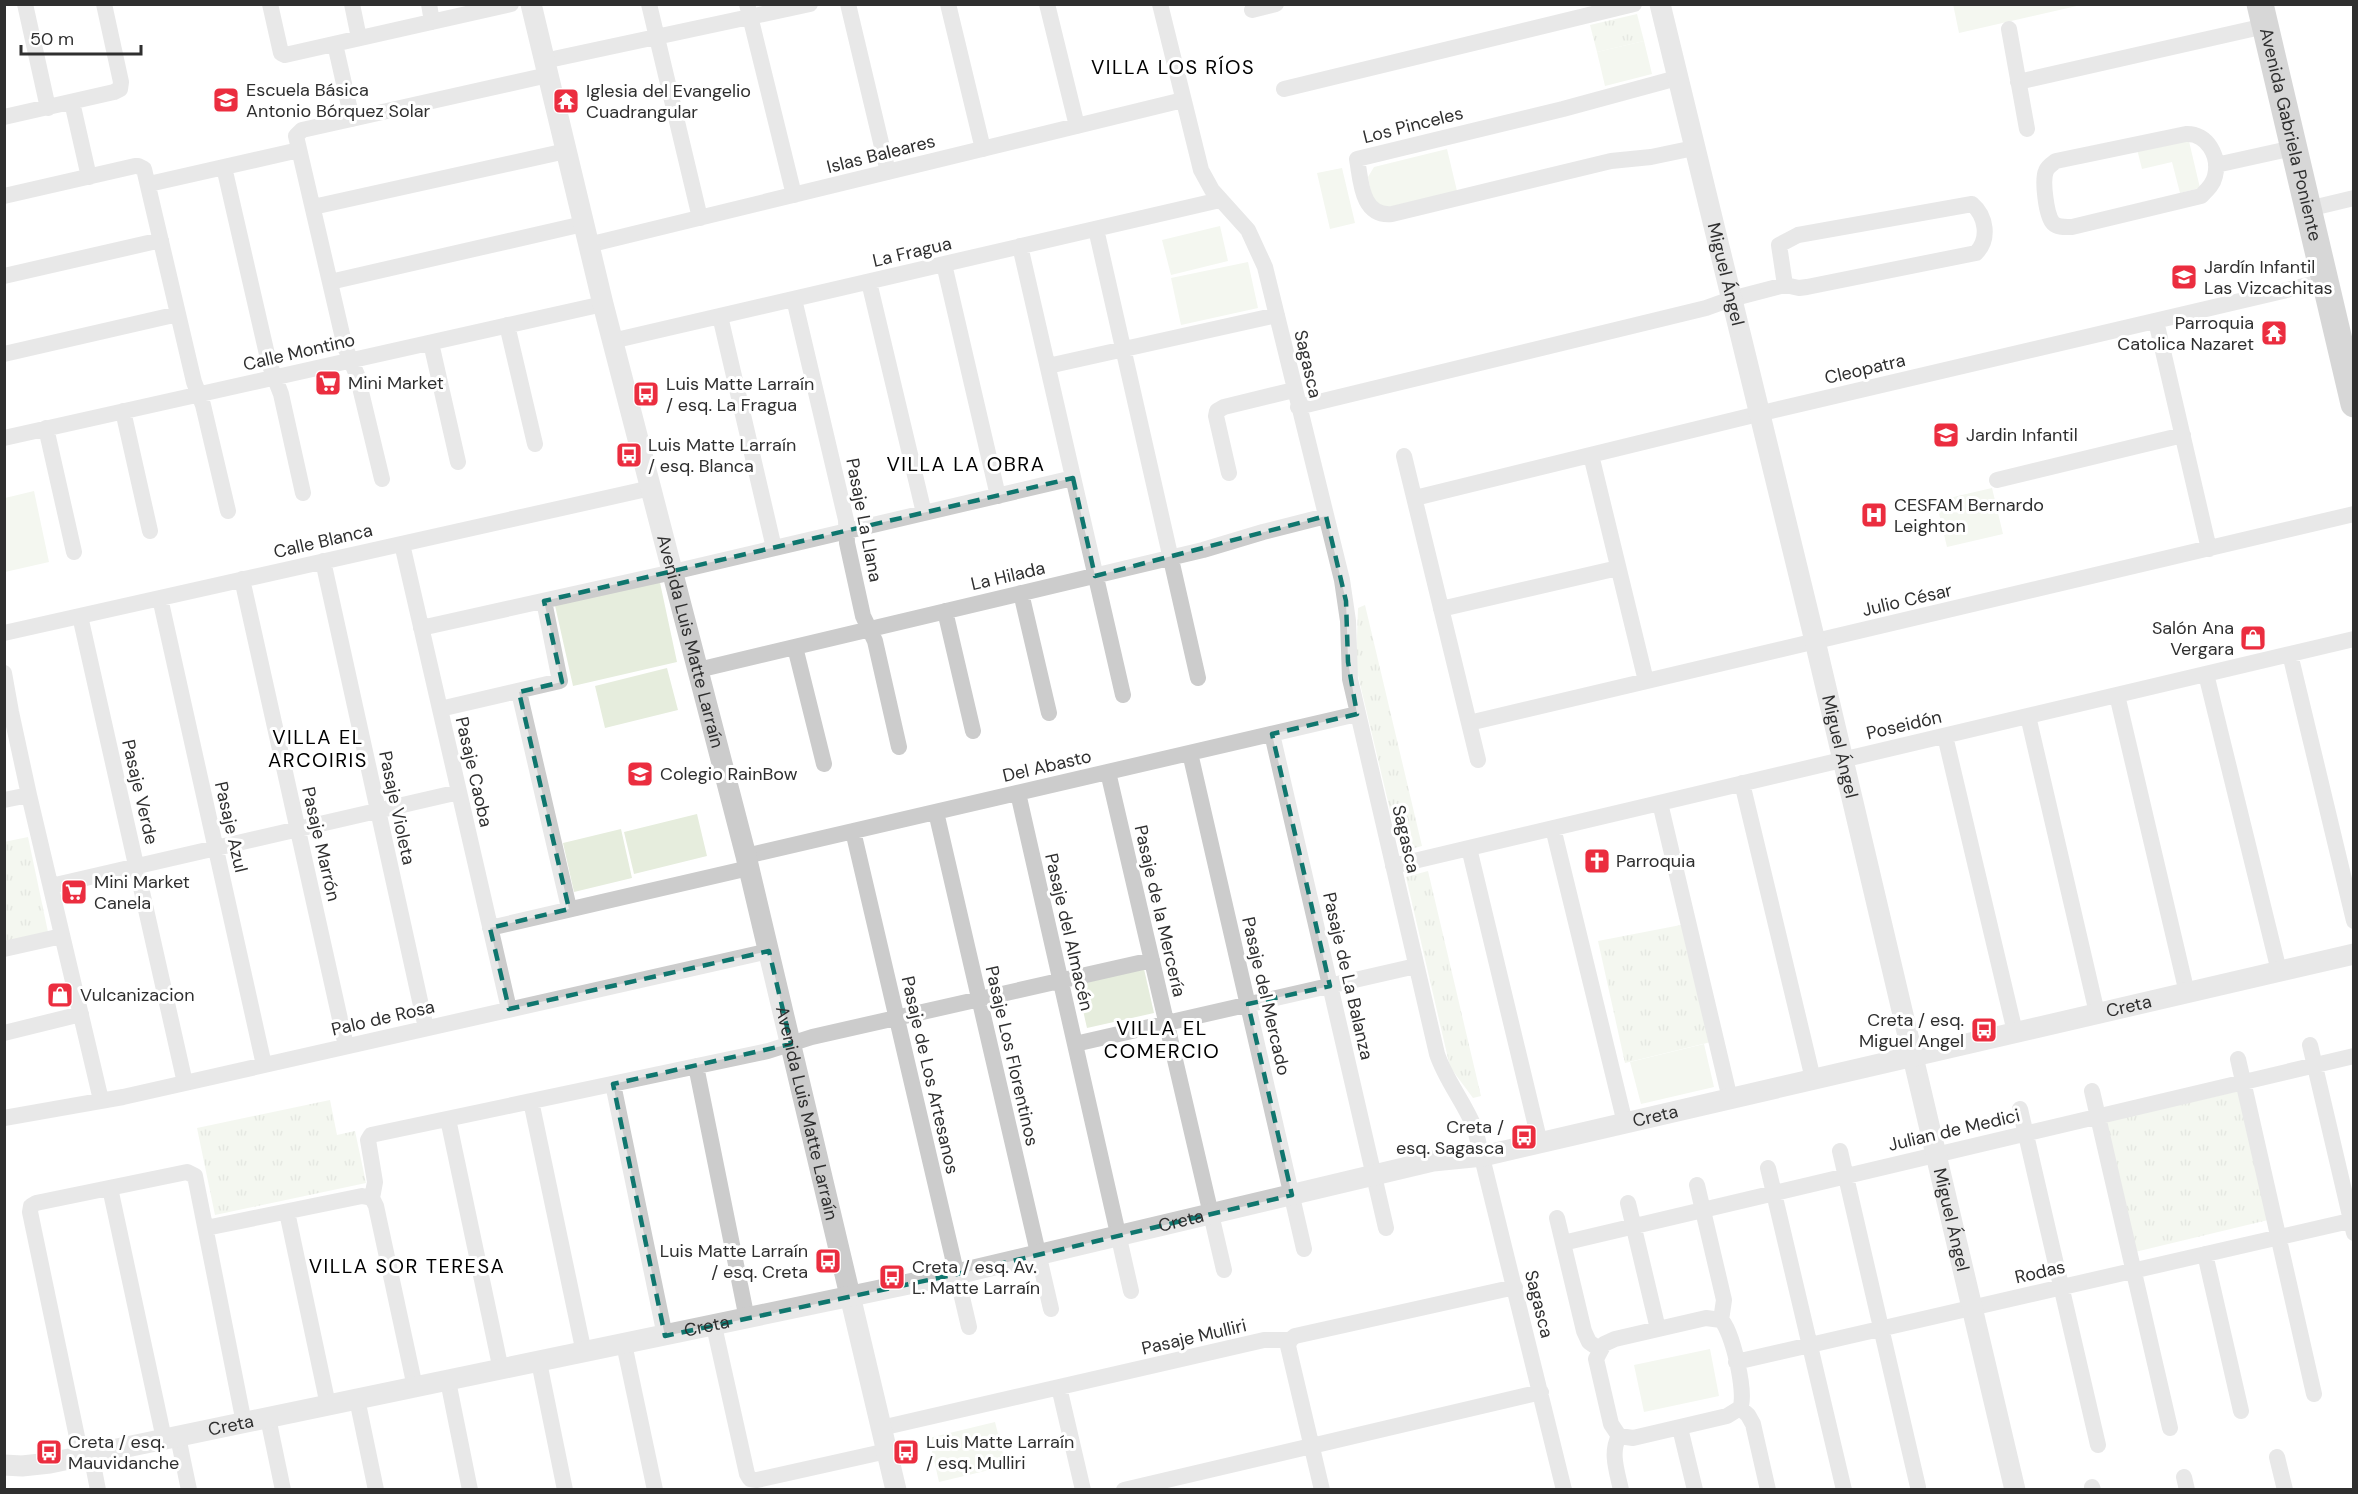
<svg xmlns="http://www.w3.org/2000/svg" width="2358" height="1494" viewBox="0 0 2358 1494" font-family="'DM Sans',sans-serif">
  <defs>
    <pattern id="park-tufts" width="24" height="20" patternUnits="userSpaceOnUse" patternTransform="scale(1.5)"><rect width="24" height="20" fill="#e6eddd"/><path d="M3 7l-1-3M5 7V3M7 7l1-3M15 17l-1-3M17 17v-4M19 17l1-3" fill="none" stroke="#c6ccbe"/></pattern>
  </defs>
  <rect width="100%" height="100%" fill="#fff"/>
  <path fill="#e6eddd" d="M1953,4L2081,5L1959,33Z
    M1644,41L1652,74L1605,86L1597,52Z
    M2188,137L2200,188L2180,193L2172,162L2142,169L2137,149Z
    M1447,149L1457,191L1381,209L1373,201L1368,177L1374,167Z
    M1342,168L1355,223L1330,229L1317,173Z
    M1220,226L1228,261L1171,275L1162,240Z
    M1248,262L1258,308L1181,325L1171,278Z
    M1992,488L2003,534L1947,547L1936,501Z
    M34,491L49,562L5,572V498Z
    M659,578L677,662L573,686L554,601Z
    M667,668L678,710L605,728L595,686Z
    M697,814L707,856L634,874L624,832Z
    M621,829L632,878L574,892L563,843Z
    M1144,969L1154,1013L1087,1028L1077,984Z
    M1704,1044L1714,1087L1641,1104L1630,1062Z
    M1710,1349L1719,1396L1644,1412L1634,1365Z
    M995,1422L1006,1466L939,1482L929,1438Z"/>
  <path fill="url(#park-tufts)" d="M1637,14L1644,41L1597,52L1590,25Z
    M1365,605L1422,846L1400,852L1356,667L1358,608Z
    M28,837L48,932L4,942V842Z
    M1428,871L1481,1096L1473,1098L1450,1067L1406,877Z
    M1686,924L1711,1042L1625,1063L1598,941Z
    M2239,1091L2268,1220L2135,1252L2104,1122Z
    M330,1100L337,1135L355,1131L366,1183L215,1215L197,1128Z"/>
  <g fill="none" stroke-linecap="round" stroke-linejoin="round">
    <path stroke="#ccc" stroke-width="16" d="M25,4L48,108
      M270,4L281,53L285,55L511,4
      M352,4L359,38
      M429,4L432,22
      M649,4L700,218
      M747,4L794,195
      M848,4L888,172
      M948,4L983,149
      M1047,4L1077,126
      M1160,4L1201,170L1212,190L1248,230L1265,267L1342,580L1348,621L1350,679L1437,1054C1446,1081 1465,1103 1475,1129L1564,1490
      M1252,10L1276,4
      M2009,29L2027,129
      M335,44L352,119
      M544,61L810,4
      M1677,78L1563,109L1357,159C1361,181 1361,217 1392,214L1611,161L1651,157L1694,148
      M2018,82L2265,26
      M1284,89L1634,4
      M72,102L89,177
      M4,117L114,92L120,89L121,82L104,4
      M2186,134C2207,133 2220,156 2215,176C2213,185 2207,190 2201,196L2072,227C2065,227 2058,228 2053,223C2046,215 2042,180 2046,171C2048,166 2052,164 2056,161Z
      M2216,165L2293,148
      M224,167L269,363L281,394L303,493
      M149,184L299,150
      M4,196L135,166H138L144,169L194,382L203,405L228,511
      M1972,204C1986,216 1990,239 1976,253L1807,287L1799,288L1785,285L1779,245L1798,235Z
      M313,207L566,151
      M2308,209L2354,198
      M1096,229L1198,678
      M588,245L1183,100
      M1020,246L1123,695
      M944,264L998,496
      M4,276L161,240
      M330,282L583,224
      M869,282L924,513
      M794,299L846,520L847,543L863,616L875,641L899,747
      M720,316L774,548
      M2156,321L2209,549
      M507,325L535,444
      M612,341L1220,200
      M431,343L458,462
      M4,354L178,314
      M1048,366L1277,315
      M1298,407L1706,308L1731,299L1785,285
      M123,411L150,531
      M46,428L74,552
      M4,438L603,304
      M1591,455L1646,681
      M1404,456L1478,760
      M1229,473L1216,416L1217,411L1224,407L1294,390
      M382,479L357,375L345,347L296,136L302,130L548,75
      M1997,480L2183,435
      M1415,498L1758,414L2325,281
      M402,544L509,1009
      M323,561L426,1028
      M242,579L346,1046
      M1021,593L1049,713
      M160,598L264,1065
      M1441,609L1618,568
      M945,611L973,731
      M80,616L185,1083
      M421,628L673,572L1073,478
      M4,633L651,488
      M795,647L824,764
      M2290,654L2354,921
      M698,670L1203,550L1263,532L1326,516
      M4,673L11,712L29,795L101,1100
      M2206,674L2279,971
      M519,692L569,908
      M2117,695L2187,993
      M440,709L560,681L544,601
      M2028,716L2097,1013
      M1469,723L2354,514
      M1272,734L1386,1228
      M1945,736L2015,1032
      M1190,753L1304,1249
      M1108,772L1224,1270
      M1742,783L1813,1079
      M1018,793L1131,1291
      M4,800L29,795
      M1660,803L1730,1099
      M936,812L1051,1309
      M1553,828L1625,1123
      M853,831L969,1327
      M1469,848L1540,1143
      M746,856L1357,714
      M1393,866L2354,639
      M51,886L459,792
      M490,928L749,868
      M4,949L62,936
      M4,1033L81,1014
      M1075,1044L1416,966
      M2310,1045L2354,1233
      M2238,1059L2314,1394
      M696,1066L747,1319
      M613,1084L665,1336
      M2092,1091L2170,1428
      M531,1101L584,1353
      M2020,1109L2098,1445
      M4,1118L123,1097L769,951
      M448,1119L501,1370
      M1840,1151L1918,1487
      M1768,1168L1844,1490
      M1697,1185L1724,1300L1721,1320
      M110,1188L164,1439
      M372,1198L375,1182L368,1140L371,1135L768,1051L812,1037L1152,960
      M372,1198L376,1206L415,1387
      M1628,1203L1658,1329
      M287,1212L328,1405
      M1557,1218L1584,1331L1589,1342L1599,1349
      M206,1228L362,1196L372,1198
      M1563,1243L2354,1056
      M2205,1254L2241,1411
      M1706,1318L1721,1320C1732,1330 1747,1394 1740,1408L1727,1416L1633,1438L1619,1436L1611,1424L1596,1359L1604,1344L1615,1339Z
      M714,1326L747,1474L750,1479L757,1480L887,1451
      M1290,1340L1288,1346L1322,1490
      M624,1344L655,1490
      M539,1362L565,1490
      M1736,1362L2354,1220
      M448,1381L470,1490
      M1059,1387L1083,1490
      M357,1399L376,1490
      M1740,1408L1748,1415L1753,1424L1768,1490
      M268,1418L283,1490
      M881,1428L1264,1340H1290L1295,1336L1515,1287
      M1680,1428L1695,1490
      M1619,1436C1610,1453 1617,1471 1621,1490
      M178,1437L189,1490
      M91,1454L98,1490
      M81,1456L30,1212L31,1206L36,1203L187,1172L195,1176L244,1423
      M2277,1457L2285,1490
      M2184,1477L2187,1490
      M2092,1487L2093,1490
      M1124,1490L1541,1392"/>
    <g stroke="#ccc" stroke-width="21">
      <path id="s1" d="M531,4L603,304L746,856L896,1490"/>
      <path id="s2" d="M1660,4L1815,641L2015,1490"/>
      <path id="s3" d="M4,1465L22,1466L50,1463L957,1274L1433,1161L1483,1156L2354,954"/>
    </g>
    <path stroke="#a7a7a7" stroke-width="27" id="s4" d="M2260,4L2354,404"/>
  </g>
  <path d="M0 0H2358V1494H0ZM1073,478L1095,576L1326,516L1346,601L1348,662L1357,714L1272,734L1330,986L1248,1004L1292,1195L957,1274L665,1336L613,1084L791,1044L769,951L509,1009L490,928L569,909L519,692L562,682L544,601Z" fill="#fff" fill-opacity=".55" fill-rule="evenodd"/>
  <path fill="none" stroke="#0f766e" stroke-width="4.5" stroke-dasharray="12 8" stroke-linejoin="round" d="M1073,478L1095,576L1326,516L1346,601L1348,662L1357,714L1272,734L1330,986L1248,1004L1292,1195L957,1274L665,1336L613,1084L791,1044L769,951L509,1009L490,928L569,909L519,692L562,682L544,601Z"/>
  <defs>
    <symbol id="school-square" viewBox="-11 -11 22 22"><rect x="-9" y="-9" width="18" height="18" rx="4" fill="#eb2d3f" stroke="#fff"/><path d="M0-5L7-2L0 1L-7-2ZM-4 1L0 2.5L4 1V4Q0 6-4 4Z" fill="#fff"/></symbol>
    <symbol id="temple-square" viewBox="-11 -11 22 22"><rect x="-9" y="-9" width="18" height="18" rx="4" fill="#eb2d3f" stroke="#fff"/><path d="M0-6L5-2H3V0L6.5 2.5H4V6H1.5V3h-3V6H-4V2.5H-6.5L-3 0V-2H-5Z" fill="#fff"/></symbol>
    <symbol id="supermarket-square" viewBox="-11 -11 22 22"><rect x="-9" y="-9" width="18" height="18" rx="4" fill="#eb2d3f" stroke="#fff"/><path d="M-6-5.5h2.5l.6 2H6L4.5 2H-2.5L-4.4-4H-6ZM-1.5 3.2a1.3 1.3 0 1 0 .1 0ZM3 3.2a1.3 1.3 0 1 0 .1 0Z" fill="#fff"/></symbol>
    <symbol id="bus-square" viewBox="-11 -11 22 22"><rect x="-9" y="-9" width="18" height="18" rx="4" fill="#eb2d3f" stroke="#fff"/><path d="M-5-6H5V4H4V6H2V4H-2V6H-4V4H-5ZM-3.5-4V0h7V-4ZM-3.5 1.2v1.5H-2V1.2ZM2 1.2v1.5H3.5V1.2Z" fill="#fff"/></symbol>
    <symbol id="hospital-square" viewBox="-11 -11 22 22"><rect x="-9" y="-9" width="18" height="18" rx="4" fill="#eb2d3f" stroke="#fff"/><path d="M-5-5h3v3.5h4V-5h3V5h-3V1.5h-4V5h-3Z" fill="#fff"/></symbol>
    <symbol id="shop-square" viewBox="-11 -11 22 22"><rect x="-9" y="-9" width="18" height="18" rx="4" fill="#eb2d3f" stroke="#fff"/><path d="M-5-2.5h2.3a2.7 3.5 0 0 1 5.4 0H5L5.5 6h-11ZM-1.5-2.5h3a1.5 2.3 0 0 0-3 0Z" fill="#fff"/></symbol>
    <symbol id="church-square" viewBox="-11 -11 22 22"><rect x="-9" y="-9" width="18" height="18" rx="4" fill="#eb2d3f" stroke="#fff"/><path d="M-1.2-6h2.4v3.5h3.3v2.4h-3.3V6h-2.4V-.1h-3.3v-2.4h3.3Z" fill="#fff"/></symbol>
  </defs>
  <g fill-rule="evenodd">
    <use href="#school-square" x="211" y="85" width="30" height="30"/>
    <use href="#temple-square" x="551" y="86" width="30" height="30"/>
    <use href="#school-square" x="2169" y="262" width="30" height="30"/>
    <use href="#temple-square" x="2259" y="318" width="30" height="30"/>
    <use href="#supermarket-square" x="313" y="368" width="30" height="30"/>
    <use href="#bus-square" x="631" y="379" width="30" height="30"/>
    <use href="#school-square" x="1931" y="420" width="30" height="30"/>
    <use href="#bus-square" x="614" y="440" width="30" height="30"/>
    <use href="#hospital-square" x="1859" y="500" width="30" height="30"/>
    <use href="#shop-square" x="2238" y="623" width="30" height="30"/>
    <use href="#school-square" x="625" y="759" width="30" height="30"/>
    <use href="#church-square" x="1582" y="846" width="30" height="30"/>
    <use href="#supermarket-square" x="59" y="877" width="30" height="30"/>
    <use href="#shop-square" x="45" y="980" width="30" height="30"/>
    <use href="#bus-square" x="1969" y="1015" width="30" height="30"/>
    <use href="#bus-square" x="1509" y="1122" width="30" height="30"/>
    <use href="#bus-square" x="813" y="1246" width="30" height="30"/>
    <use href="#bus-square" x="877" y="1262" width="30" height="30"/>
    <use href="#bus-square" x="34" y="1437" width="30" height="30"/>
    <use href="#bus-square" x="891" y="1437" width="30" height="30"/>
  </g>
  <g text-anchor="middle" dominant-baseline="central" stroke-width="6" stroke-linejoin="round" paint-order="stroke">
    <g font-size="18" fill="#2f2f2f" stroke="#fff" text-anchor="start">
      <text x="246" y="90">Escuela Básica<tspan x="246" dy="21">Antonio Bórquez Solar</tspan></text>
      <text x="586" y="91">Iglesia del Evangelio<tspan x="586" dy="21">Cuadrangular</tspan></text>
      <text x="2204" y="267">Jardín Infantil<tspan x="2204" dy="21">Las Vizcachitas</tspan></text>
      <text x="2254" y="323" text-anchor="end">Parroquia<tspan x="2254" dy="21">Catolica Nazaret</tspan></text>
      <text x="348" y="383">Mini Market</text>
      <text x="666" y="384">Luis Matte Larraín<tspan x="666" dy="21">/ esq. La Fragua</tspan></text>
      <text x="1966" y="435">Jardin Infantil</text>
      <text x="648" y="445">Luis Matte Larraín<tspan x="648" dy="21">/ esq. Blanca</tspan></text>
      <text x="1894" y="505">CESFAM Bernardo<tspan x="1894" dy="21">Leighton</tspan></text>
      <text x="2234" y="628" text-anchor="end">Salón Ana<tspan x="2234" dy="21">Vergara</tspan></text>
      <text x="660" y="774">Colegio RainBow</text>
      <text x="1616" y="861">Parroquia</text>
      <text x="94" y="882">Mini Market<tspan x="94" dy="21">Canela</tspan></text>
      <text x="80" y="995">Vulcanizacion</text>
      <text x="1964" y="1020" text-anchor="end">Creta / esq.<tspan x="1964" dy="21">Miguel Angel</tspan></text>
      <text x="1504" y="1127" text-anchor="end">Creta /<tspan x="1504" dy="21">esq. Sagasca</tspan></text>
      <text x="808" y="1251" text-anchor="end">Luis Matte Larraín<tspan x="808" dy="21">/ esq. Creta</tspan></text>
      <text x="912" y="1267">Creta / esq. Av.<tspan x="912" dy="21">L. Matte Larraín</tspan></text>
      <text x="68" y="1442">Creta / esq.<tspan x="68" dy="21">Mauvidanche</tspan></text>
      <text x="926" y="1442">Luis Matte Larraín<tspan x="926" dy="21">/ esq. Mulliri</tspan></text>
    </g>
    <g font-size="18" fill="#2f2f2f" stroke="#fff">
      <text transform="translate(1413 125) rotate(-14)">Los Pinceles</text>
      <text stroke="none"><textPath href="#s4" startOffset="134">Avenida Gabriela Poniente</textPath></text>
      <text transform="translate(881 154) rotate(-14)">Islas Baleares</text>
      <text transform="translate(912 252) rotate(-13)">La Fragua</text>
      <text stroke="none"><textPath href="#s2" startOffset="278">Miguel Ángel</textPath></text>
      <text transform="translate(299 352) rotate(-13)">Calle Montino</text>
      <text transform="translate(1308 364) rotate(77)">Sagasca</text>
      <text transform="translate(1865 369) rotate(-13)">Cleopatra</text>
      <text transform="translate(864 520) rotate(79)">Pasaje La Llana</text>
      <text transform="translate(323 541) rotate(-13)">Calle Blanca</text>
      <text transform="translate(1008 576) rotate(-13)">La Hilada</text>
      <text transform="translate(1907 600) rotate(-13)">Julio César</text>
      <text stroke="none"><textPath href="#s1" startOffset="657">Avenida Luis Matte Larraín</textPath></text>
      <text transform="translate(1904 725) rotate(-13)">Poseidón</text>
      <text stroke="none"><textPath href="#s2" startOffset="764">Miguel Ángel</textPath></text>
      <text transform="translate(1047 766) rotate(-13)">Del Abasto</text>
      <text transform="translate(474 772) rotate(77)">Pasaje Caoba</text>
      <text transform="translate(140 792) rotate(77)">Pasaje Verde</text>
      <text transform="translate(397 808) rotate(78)">Pasaje Violeta</text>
      <text transform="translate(231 827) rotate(77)">Pasaje Azul</text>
      <text transform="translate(1406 839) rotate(77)">Sagasca</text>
      <text transform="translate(321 844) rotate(77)">Pasaje Marrón</text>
      <text transform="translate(1160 911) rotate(77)">Pasaje de la Mercería</text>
      <text transform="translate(1069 932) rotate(77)">Pasaje del Almacén</text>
      <text transform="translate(1348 976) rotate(77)">Pasaje de La Balanza</text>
      <text transform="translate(1266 996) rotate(77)">Pasaje del Mercado</text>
      <text stroke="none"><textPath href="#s3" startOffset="2175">Creta</textPath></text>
      <text transform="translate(383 1018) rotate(-13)">Palo de Rosa</text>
      <text transform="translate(1012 1056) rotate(77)">Pasaje Los Florentinos</text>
      <text transform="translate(930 1075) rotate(77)">Pasaje de Los Artesanos</text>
      <text stroke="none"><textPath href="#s1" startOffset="1143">Avenida Luis Matte Larraín</textPath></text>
      <text stroke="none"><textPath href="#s3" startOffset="1689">Creta</textPath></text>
      <text transform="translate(1954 1130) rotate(-13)">Julian de Medici</text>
      <text stroke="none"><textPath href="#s2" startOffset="1250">Miguel Ángel</textPath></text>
      <text stroke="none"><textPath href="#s3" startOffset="1203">Creta</textPath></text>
      <text transform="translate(2040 1272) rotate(-13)">Rodas</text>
      <text transform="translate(1539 1304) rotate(76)">Sagasca</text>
      <text stroke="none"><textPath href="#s3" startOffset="717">Creta</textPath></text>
      <text transform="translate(1194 1337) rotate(-13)">Pasaje Mulliri</text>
      <text stroke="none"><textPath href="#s3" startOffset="231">Creta</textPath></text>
    </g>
    <g font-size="20" letter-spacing="1.5" fill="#000" stroke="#fff">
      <text x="1173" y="67">VILLA LOS RÍOS</text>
      <text x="966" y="464">VILLA LA OBRA</text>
      <text x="318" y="737">VILLA EL<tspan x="318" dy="23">ARCOIRIS</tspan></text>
      <text x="1162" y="1028">VILLA EL<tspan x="1162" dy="23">COMERCIO</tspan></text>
      <text x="407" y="1266">VILLA SOR TERESA</text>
    </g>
  </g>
  <rect width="2358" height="1494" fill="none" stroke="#2f2f2f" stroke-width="12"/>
  <path d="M21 45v9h120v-9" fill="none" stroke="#2f2f2f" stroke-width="3"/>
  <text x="30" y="45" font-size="18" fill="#2f2f2f" stroke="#ffffff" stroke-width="4.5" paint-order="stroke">50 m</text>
</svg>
